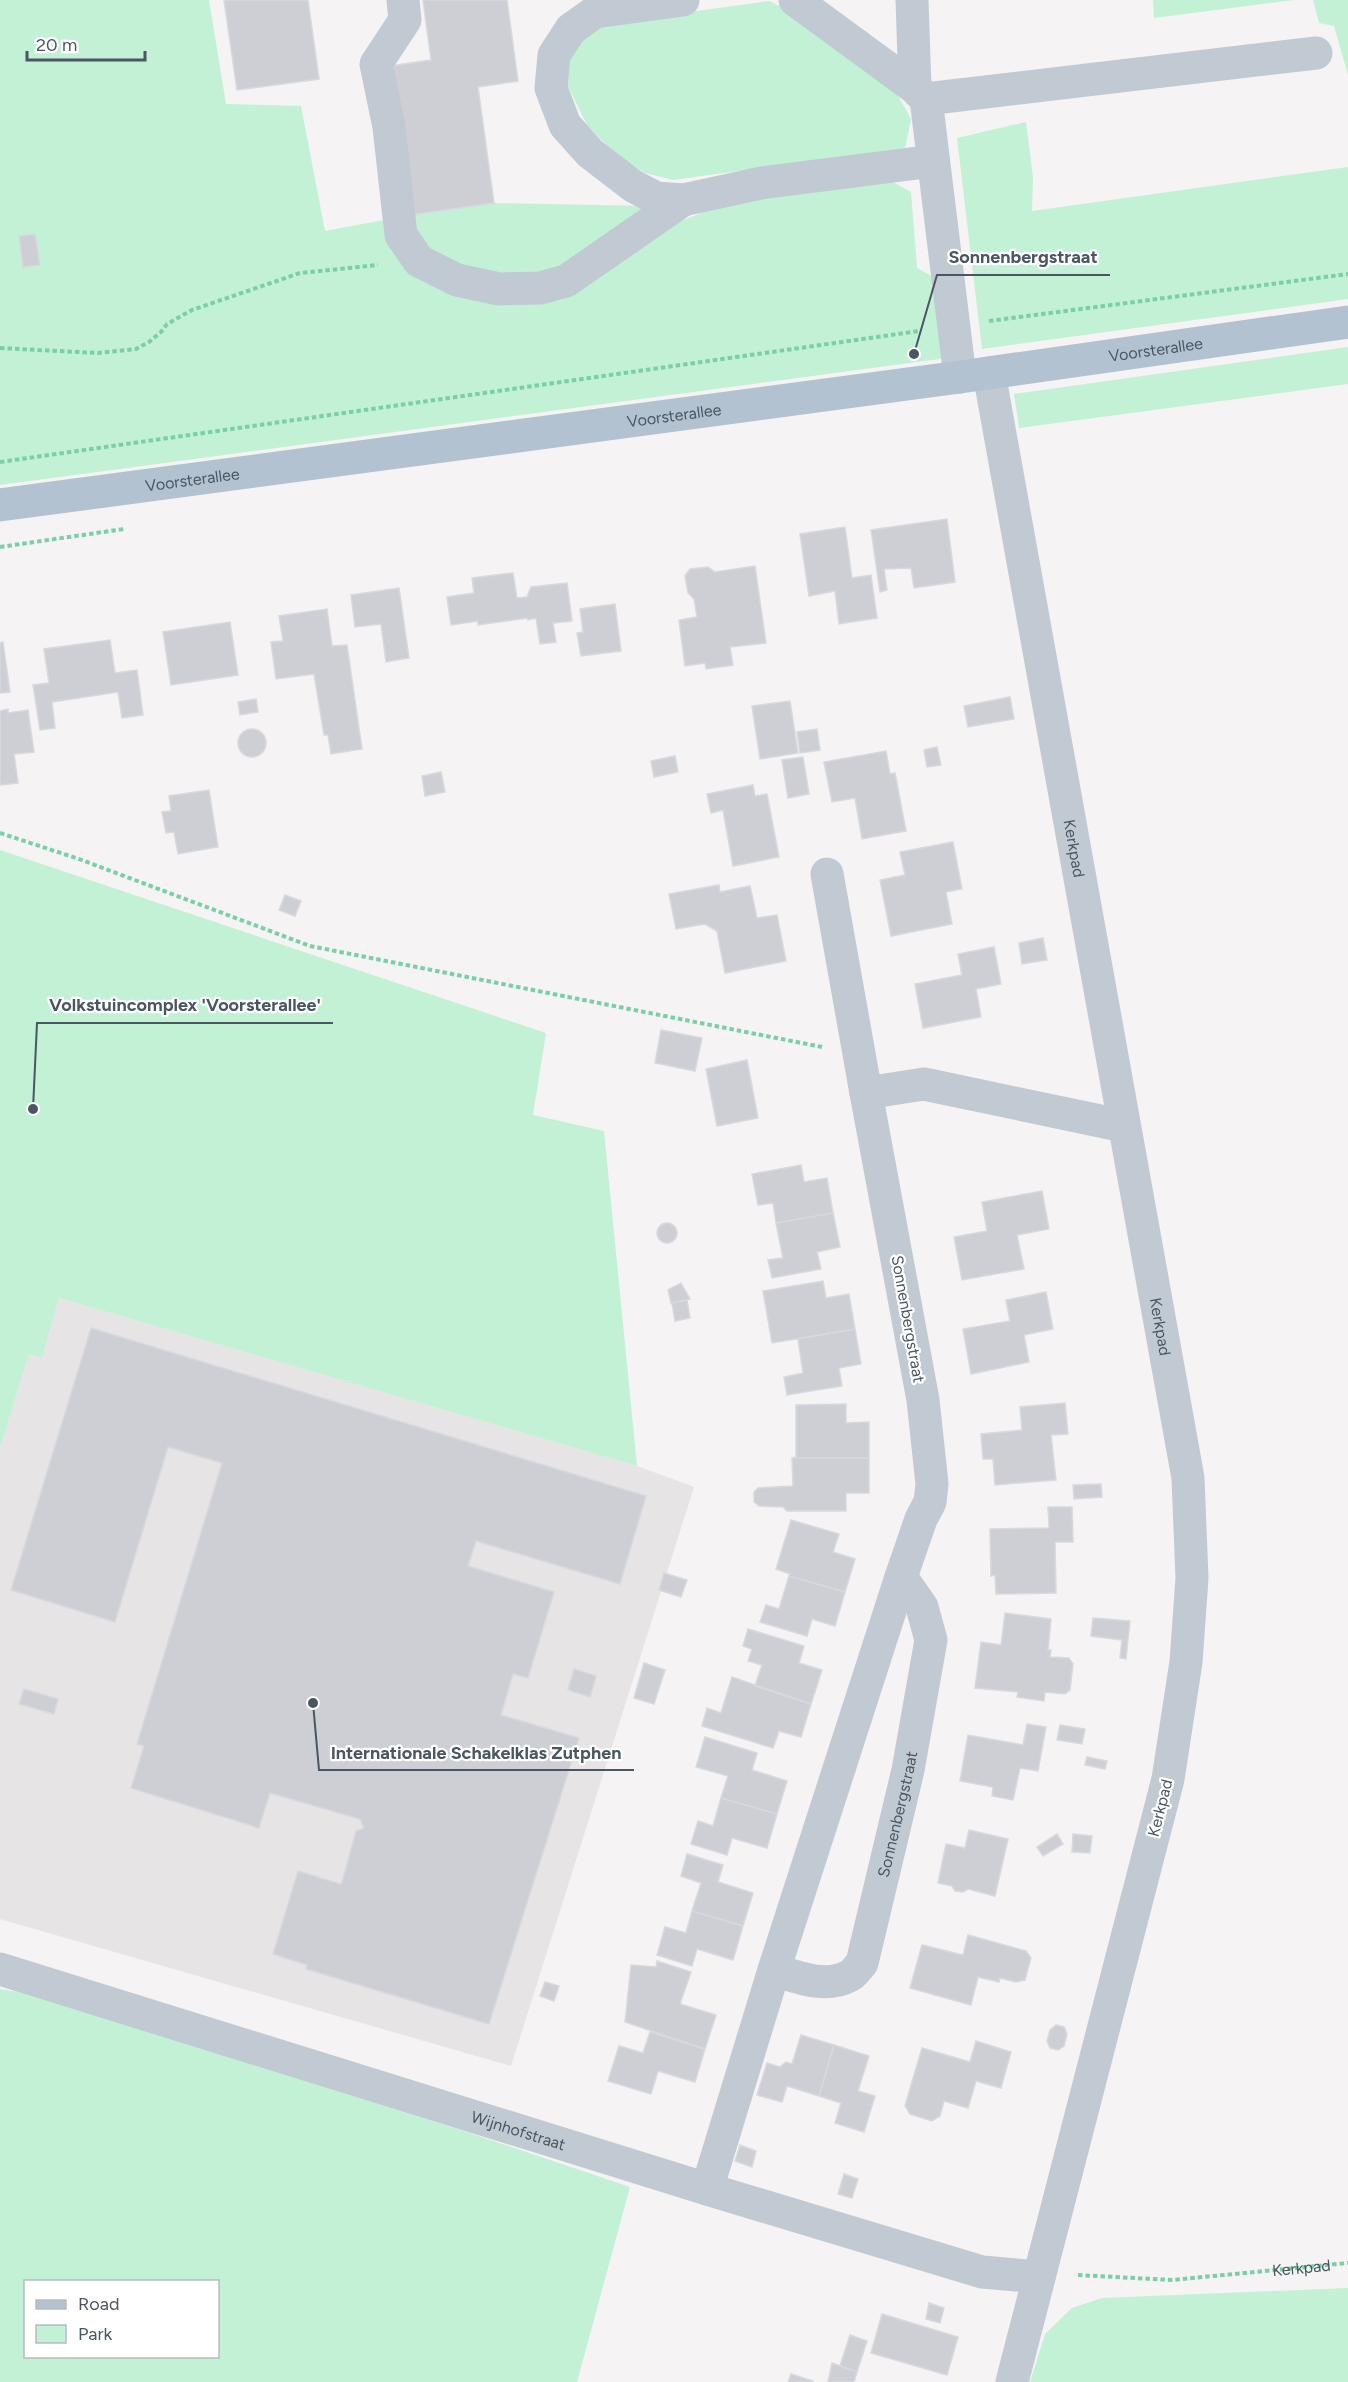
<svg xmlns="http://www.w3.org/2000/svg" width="1348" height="2382" viewBox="0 0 1348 2382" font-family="Figtree,sans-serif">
  <rect width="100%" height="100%" fill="#f5f3f3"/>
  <path fill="#e6e4e5" d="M59,1298L637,1466L694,1487L511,2066L0,1919V1448L29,1354L42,1358Z"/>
  <path fill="#c3f1d5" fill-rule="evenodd" d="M0,0H209L226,104L301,106L325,231L411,215L494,203L650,206L654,231L741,198L889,180L911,192L917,268L937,279L947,358L0,485Z
    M1153,0H1294L1154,18Z
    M1313,0H1348V75L1334,26L1319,23Z
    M769,1L797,14L896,92L911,119L905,148L673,180L645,173L617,156L587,125L567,84L571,55L585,36L610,23Z
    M1026,122L1033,177L1032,211L1348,167V299L982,349L957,138Z
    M1348,347V384L1019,428L1014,394Z
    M0,850L546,1033L533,1115L604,1131L637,1466L59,1298L42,1358L29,1354L0,1448Z
    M0,1989L26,1993L464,2131L630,2187L577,2382H0ZM26,2282H218V2356H26Z
    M1348,2288V2382H1030L1045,2334L1072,2308L1102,2298Z"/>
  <path fill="#cdcfd5" stroke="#d7d9de" stroke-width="1.5" d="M224,0H308L319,79L237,90Z
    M423,0H507L518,81L478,87L494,203L411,215L391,66L431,60Z
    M35,234L40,265L23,267L19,236Z
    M947,519L955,582L914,588L911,568L884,569L887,590L880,592L871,530Z
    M845,527L852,578L871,575L877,618L839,624L835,591L809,596L800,534Z
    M755,566L766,643L730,647L733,665L706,669L705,663L685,666L679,620L697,617L694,599L688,593L685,576L690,569L708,567L715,572Z
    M513,573L517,598L527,597L531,587L567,583L572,621L553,623L556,642L540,644L536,618L528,620L527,618L478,625V621L451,625L447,597L474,593L472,578Z
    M399,588L409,658L386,662L381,624L355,627L351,595Z
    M615,604L621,651L581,656L577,633L583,632L580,609Z
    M327,609L332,646L347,645L362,749L331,754L328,735H324L314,674L276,679L271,642L283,641L279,616Z
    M230,622L238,675L171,685L163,632Z
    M110,640L115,673L137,670L143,715L122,718L118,692L52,702L55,728L40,730L33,685L49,683L44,649Z
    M3,642L10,692L0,693V643Z
    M1010,697L1014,719L968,727L964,706Z
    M256,699L258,712L240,715L238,702Z
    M790,701L798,753L760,759L752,706Z
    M8,709V713L28,710L34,752L14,754L18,783L0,785V711Z
    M238 743a14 14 0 1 1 28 0a14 14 0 1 1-28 0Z
    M817,729L820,750L800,753L797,732Z
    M937,747L941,765L927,767L924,750Z
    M886,751L890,774L895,773L906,831L862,839L855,798L832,802L824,762Z
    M675,756L678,772L654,777L651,761Z
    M803,757L809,794L788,798L782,760Z
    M441,772L445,792L425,796L422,776Z
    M753,785L755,796L767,794L779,857L733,866L723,810L711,813L707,794Z
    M209,790L218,847L178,854L174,832L166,833L162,812L171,811L169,796Z
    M953,842L962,889L946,892L952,924L891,936L880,880L905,875L900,852Z
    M719,885L720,892L750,886L757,918L777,915L786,961L725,973L717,931L705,924L676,929L669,894Z
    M285,895L301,901L295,916L279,910Z
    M1043,938L1047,960L1022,964L1019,943Z
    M994,947L1001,984L976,989L981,1017L923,1028L915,984L962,975L958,954Z
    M661,1030L702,1038L695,1071L655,1063Z
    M747,1060L758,1118L717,1126L706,1069Z
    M801,1165L804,1182L827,1178L833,1213L776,1223L773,1203L758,1205L752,1174Z
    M1042,1191L1049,1229L1017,1235L1024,1269L962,1280L954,1237L987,1231L982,1202Z
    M833,1213L840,1247L817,1252L821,1269L772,1278L768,1260L783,1258L776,1223Z
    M657 1233a10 10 0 1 1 20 0a10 10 0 1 1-20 0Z
    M823,1281L826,1298L849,1294L855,1329L772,1343L763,1291Z
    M681,1283L690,1299L671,1303L668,1290Z
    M1046,1292L1053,1329L1024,1335L1029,1362L971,1374L963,1329L1010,1321L1006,1300Z
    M687,1300L690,1318L675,1321L672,1303Z
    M91,1328L646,1496L620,1584L476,1541L468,1566L554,1592L528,1678L513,1674L501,1715L579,1738L489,2024L306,1969L307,1965L273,1954L298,1871L340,1884L342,1882L356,1831L364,1828L360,1819L270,1793L259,1828L131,1788L144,1746L137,1744L222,1463L168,1447L115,1622L11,1590Z
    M855,1329L861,1364L839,1368L842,1386L787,1395L784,1377L803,1373L798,1339Z
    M1065,1403L1068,1434L1051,1435L1056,1480L995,1485L993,1459H983L981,1434L1022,1430L1020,1407Z
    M846,1404V1423L869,1422V1458H792L796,1457V1405Z
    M792,1458H869V1493H846V1511H787L783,1507L759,1506L754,1502V1492L758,1488L793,1486Z
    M1101,1484L1102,1497L1074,1499L1073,1485Z
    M1048,1507H1072L1073,1542H1055L1056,1593L996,1594L995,1575L991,1576L990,1529L1049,1528Z
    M791,1520L839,1534L833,1552L855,1559L845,1592L789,1576L790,1574L776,1569Z
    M664,1573L687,1580L681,1597L659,1590Z
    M789,1576L845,1592L835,1626L812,1619L807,1636L760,1622L766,1605L779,1609Z
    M1005,1613L1051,1619L1048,1650H1051L1050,1657L1069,1658L1073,1664L1070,1690L1065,1694L1045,1692L1044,1701L1017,1697L1018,1692L975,1688L981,1642L1001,1645Z
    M1093,1618L1130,1621L1126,1659L1120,1658L1122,1640L1091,1636Z
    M748,1629L804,1646L799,1663L822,1670L811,1704L755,1686L762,1665L748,1661L752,1649L743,1646Z
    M644,1663L665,1670L654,1704L634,1698Z
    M574,1669L596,1676L590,1697L568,1690Z
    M732,1677L811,1704L801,1737L779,1731L773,1748L702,1726L707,1708L721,1713Z
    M24,1689L58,1699L54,1714L19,1704Z
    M1027,1724L1046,1727L1038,1771L1020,1768L1013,1800L992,1796L993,1787L960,1781L968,1735L1023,1745Z
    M1060,1725L1085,1729L1082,1744L1057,1740Z
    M705,1737L757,1753L752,1770L787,1781L777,1814L721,1798L728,1776L696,1767Z
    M1087,1757L1107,1761L1105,1769L1085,1765Z
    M721,1798L777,1814L767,1848L732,1838L727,1855L691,1844L698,1821L713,1826Z
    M969,1830L1008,1839L995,1896L968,1889L963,1892L955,1891L952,1886L938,1883L946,1844L965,1848Z
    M1057,1834L1063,1844L1043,1856L1037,1847Z
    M1073,1834L1092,1836L1090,1853L1072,1852Z
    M687,1854L723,1865L718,1882L753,1893L743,1926L692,1911L701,1883L681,1876Z
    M692,1911L743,1926L733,1960L697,1949L692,1966L657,1955L665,1927L686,1933Z
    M968,1935L1026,1951L1031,1958L1025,1980L1016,1982L1000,1978L999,1982L978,1977L971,2005L910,1988L922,1945L963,1955Z
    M657,1961L691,1972L680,2004L716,2015L705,2049L625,2022L631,1965L656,1967Z
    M545,1982L559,1986L554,2001L540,1996Z
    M1056,2025L1064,2027L1067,2034L1064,2046L1058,2050L1050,2048L1047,2041L1050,2030Z
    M650,2032L705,2049L695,2082L658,2071L651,2094L608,2081L619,2046L643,2053Z
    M801,2035L834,2045L819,2096L787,2086L782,2102L757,2095L767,2063L780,2067L786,2062L792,2064Z
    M976,2041L1011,2052L1001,2088L976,2081L968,2108L944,2101L940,2116L932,2121L910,2114L905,2106L922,2048L970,2062Z
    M834,2045L869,2056L858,2091L875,2096L864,2132L835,2123L841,2103L819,2096Z
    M740,2145L756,2151L752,2167L735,2161Z
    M844,2174L858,2179L852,2198L838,2194Z
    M929,2303L944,2308L940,2323L926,2319Z
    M882,2314L958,2337L947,2375L871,2353Z
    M850,2335L867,2341L857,2372L840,2366Z
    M832,2363L857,2372L854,2382H828Z
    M791,2374L813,2381V2382H788Z"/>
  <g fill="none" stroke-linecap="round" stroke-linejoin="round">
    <g stroke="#7ad0a6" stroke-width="4" stroke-dasharray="4.5 3" stroke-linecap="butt">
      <path d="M989,321L1348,274"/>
      <path d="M0,348L98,353L136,349L149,342L161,332L167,324L192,310L300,273L378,265"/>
      <path d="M0,462L919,331"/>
      <path d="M0,547L124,529"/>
      <path d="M0,833L79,859L310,946L822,1047"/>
      <path id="s1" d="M1078,2275L1172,2280L1348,2263"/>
    </g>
    <g stroke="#c1cad2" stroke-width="33">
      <path d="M403,0L405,20L376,64L389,127L401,235L419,261L457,280L499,289L540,288L566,281L683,200"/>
      <path d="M683,0L595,12L571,29L554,55L551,88L565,125L590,153L633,186L656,198L683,200L761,183L933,161"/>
      <path d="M795,0L915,88L926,99L960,377"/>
      <path d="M912,0L915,88"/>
      <path d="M926,99L1316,53"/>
      <path id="s2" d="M989,373L1188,1478L1192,1578L1186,1662L1168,1779L1012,2382"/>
      <path d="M827,874L866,1093"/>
      <path id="s3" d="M0,1969L707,2189L982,2272L1039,2277"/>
      <path id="s4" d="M774,1970C797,1977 825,1989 849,1976C854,1974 858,1967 862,1963L908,1770L931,1640L922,1607L901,1577"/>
      <path d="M707,2189L774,1970L901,1577L921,1519L930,1502L932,1484L923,1400L866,1093L924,1084L1124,1126"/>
    </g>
    <path stroke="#b3c2d1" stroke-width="33" id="s5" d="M0,505L960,377L1348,322"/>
  </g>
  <g text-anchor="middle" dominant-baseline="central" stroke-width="4.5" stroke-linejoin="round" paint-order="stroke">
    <g font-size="16" fill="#4a5661" stroke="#fff">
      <text stroke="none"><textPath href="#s5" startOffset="1166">Voorsterallee</textPath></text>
      <text stroke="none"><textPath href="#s5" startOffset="680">Voorsterallee</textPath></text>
      <text stroke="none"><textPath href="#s5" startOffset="194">Voorsterallee</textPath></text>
      <text stroke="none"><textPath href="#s2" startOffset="483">Kerkpad</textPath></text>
      <text transform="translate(908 1319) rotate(80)">Sonnenbergstraat</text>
      <text stroke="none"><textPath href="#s2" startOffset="969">Kerkpad</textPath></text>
      <text transform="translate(1160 1808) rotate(-76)">Kerkpad</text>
      <text stroke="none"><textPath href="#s4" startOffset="249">Sonnenbergstraat</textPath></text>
      <text stroke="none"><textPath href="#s3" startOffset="543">Wijnhofstraat</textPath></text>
      <text stroke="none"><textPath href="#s1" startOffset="224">Kerkpad</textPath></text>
    </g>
  </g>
  <path fill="none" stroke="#4a5661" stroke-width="2" d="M914 354L937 275H1110M33 1109L37 1023H333M313 1703L319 1770H634"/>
  <g fill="#4a5661" stroke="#fff" stroke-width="2">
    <circle cx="914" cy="354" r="6"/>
    <circle cx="33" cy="1109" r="6"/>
    <circle cx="313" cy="1703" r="6"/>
  </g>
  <g font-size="18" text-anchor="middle" font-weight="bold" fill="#4a5661" stroke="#fff" stroke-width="4.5" stroke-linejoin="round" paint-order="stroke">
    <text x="1023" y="263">Sonnenbergstraat</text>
    <text x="185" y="1011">Volkstuincomplex 'Voorsterallee'</text>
    <text x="476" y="1759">Internationale Schakelklas Zutphen</text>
  </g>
  <rect x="24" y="2280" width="195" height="78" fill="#ffffff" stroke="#b7bbc0" stroke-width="1.5"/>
  <rect x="36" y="2300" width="30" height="9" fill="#b3c2d1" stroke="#b7bbc0" stroke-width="1.5"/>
  <text x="78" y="2310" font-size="18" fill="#4a5661">Road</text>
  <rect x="36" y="2325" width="30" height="18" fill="#c3f1d5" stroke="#b7bbc0" stroke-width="1.5"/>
  <text x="78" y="2340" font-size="18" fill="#4a5661">Park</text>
  <path d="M27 51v9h118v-9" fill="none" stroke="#4a5661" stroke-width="3"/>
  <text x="36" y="51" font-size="18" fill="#4a5661" stroke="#ffffff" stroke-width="4.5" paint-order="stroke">20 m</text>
</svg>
